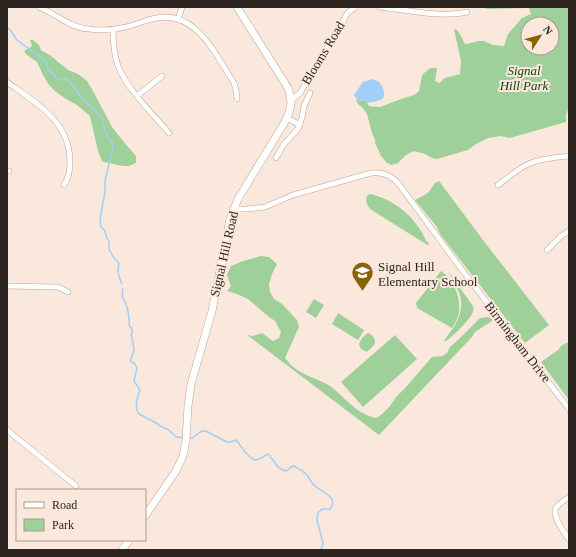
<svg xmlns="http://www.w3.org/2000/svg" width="576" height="557" viewBox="0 0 576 557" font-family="'Times New Roman',serif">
  <rect width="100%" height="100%" fill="#fbe8dc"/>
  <path fill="#9fd099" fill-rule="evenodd" d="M479,7H569V107L566,115V122L510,138L501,136L488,138L476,144L468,150L437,159L432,158L425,154L414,151L406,155L398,163L391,165L386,162L381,156L375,143V139L372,133L367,114L363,108L359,105L356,101L357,100L366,101L369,106L380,107L401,99L414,95L419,91L422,75L430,68H437L435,81L439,83L445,78L460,74L461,61L454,29L457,30L461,36L465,44H467L478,41H484L493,45L504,46L508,34L522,18L531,14L529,8L488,9ZM528,24H552V48H528Z
    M30,40H33L39,45L41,50L51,56L68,70L78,74L87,81L93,91L112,127L123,141L136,156V163L129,166H123L113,164L110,163L104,162L102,161L98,151L90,116L77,105L66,99L56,92L49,85L43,75L37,62L31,58L26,54L24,51L31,47L32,45Z
    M439,181L486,244L549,325L525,343L440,234L437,227L415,200L428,193L435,183Z
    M370,194C394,199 417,218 426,241L428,242L429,246L370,209C367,205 365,201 367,196Z
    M261,256L269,257L277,264L272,274L269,284L270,292L274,299L282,304L297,320L299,327L285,358C287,360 289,363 291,365C302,376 318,378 330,386C345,397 356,414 376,418L382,414L390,406L396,397L406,387L432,357L442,356L447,353L450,347L460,338L480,318L488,317L492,319V321L475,332L472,337L379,435L247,335L253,336L262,333L273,341L279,338L281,332L275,321L269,317L248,299L237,294L227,291L231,286L227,275L231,266L243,261Z
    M441,271C454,280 461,297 459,313C458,318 455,323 452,328L417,308L416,303Z
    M448,271L473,306C473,308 474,309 473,312C470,320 453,336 446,341H444L445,339C458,323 467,307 457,288C454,282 451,277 448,271Z
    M314,299L324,305L316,318L306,312Z
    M338,313L364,330L358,340L332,324Z
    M368,333C372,334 375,338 375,342L374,345L367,352L361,349L359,344L362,338Z
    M395,335L417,359L363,407L341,382Z
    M569,342V400L541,362L558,350L562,345Z"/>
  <path fill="#a3cef7" d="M372,79C375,80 379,81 380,83C383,86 386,95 383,98C379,102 372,102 367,103L366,101L357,100L354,95L363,82Z"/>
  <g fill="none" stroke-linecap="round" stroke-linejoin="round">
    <path stroke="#a3cef7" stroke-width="1.5" d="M7,27C13,31 13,36 18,41L45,60L48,69L58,79L62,80L67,79L69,81C73,87 88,106 94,108L98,115H101C104,123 104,131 108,138C111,141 113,142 113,146L105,181V192L100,219L101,227L105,231L106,236L109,242V249L114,258L119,263C117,273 118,274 122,284
      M123,289L122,297C127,302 130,318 129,325L132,329V334L131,335C133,340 133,344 134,350L130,361L135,364L137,368L134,381L140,390C137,399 134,407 139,414L158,424L160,426L169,430L176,437H180L183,439
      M189,439C196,438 199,429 206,431L227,442H230L236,440C241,445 248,459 255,460C259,460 264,456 268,454C275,460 276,470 287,471L291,467L294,466C299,469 303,471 307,475C310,479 311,483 315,486C321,491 340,498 330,509H322L318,513L317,520L323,543L321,550"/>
    <defs>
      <path id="street" d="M39,7C56,14 70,28 89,29C101,31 114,30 126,27C135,25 143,21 152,19C195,7 215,54 234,83L236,90L237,99
        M380,7C406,10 441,18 467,12
        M178,19L182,7
        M113,29C113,42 114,54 118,66C127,89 153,114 169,133
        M7,82C36,103 70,121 70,162C70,170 69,178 64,185
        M137,96L162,76
        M291,100L300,93L347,14L350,11L356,7
        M287,118L300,125
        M276,158L284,144L298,129L302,118L304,106L310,93
        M7,171H9
        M498,185C506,179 513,173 521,168C535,159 552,158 569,156
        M234,209H247L265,207L293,195L371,173C383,172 390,175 398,183L459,266L569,409
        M547,250L561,236L569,231
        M7,286L56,287H58L68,292
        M7,430L76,486
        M569,497C565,500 559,503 556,508C551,516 565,533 569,540"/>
      <path id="secondary" d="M145,516L176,471L183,456L186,440L188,406L191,384L212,311L230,219L238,199L286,120C291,109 293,100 288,88L237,7
        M122,550L129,540"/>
    </defs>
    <use href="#street" stroke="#baa396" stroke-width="6"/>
    <use href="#secondary" stroke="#baa396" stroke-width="8"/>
    <use href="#street" stroke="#fff" stroke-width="5"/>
    <use href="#secondary" stroke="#fff" stroke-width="7"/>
  </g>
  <defs>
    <symbol id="school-pin" viewBox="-11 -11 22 30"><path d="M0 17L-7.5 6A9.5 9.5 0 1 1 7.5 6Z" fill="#886400" stroke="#fbe8dc"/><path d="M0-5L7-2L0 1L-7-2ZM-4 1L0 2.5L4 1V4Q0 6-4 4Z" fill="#fff"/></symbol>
  </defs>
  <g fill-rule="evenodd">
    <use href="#school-pin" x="350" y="260" width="25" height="34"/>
  </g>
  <g text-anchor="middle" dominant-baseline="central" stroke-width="4" stroke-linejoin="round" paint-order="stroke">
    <g font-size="13" fill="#2d241f" stroke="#fbe8dc">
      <text transform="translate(323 53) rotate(-59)">Blooms Road</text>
      <text transform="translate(224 254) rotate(-77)">Signal Hill Road</text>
      <text transform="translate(518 342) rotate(52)">Birmingham Drive</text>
    </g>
    <g font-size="13" font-style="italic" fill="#0a3e06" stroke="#fbe8dc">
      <text x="524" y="70">Signal<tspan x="524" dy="15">Hill Park</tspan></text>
    </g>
    <g font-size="13" fill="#2d241f" stroke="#fbe8dc" text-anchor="start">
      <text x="378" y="266">Signal Hill<tspan x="378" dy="15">Elementary School</tspan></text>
    </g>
  </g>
  <rect width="576" height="557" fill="none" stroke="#2d241f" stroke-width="16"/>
  <rect x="16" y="489" width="130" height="52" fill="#fbe8dc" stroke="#a99a90"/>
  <rect x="24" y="502" width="20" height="6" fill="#ffffff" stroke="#a99a90"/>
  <text x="52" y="509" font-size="12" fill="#2d241f">Road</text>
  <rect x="24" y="519" width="20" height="12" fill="#9fd099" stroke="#a99a90"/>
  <text x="52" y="529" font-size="12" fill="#2d241f">Park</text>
  <g transform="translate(540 36) rotate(54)"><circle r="19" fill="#fbe8dc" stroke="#a99a90"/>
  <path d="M0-3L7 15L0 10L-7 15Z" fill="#886400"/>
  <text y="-6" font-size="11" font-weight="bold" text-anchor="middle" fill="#2d241f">N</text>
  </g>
</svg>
